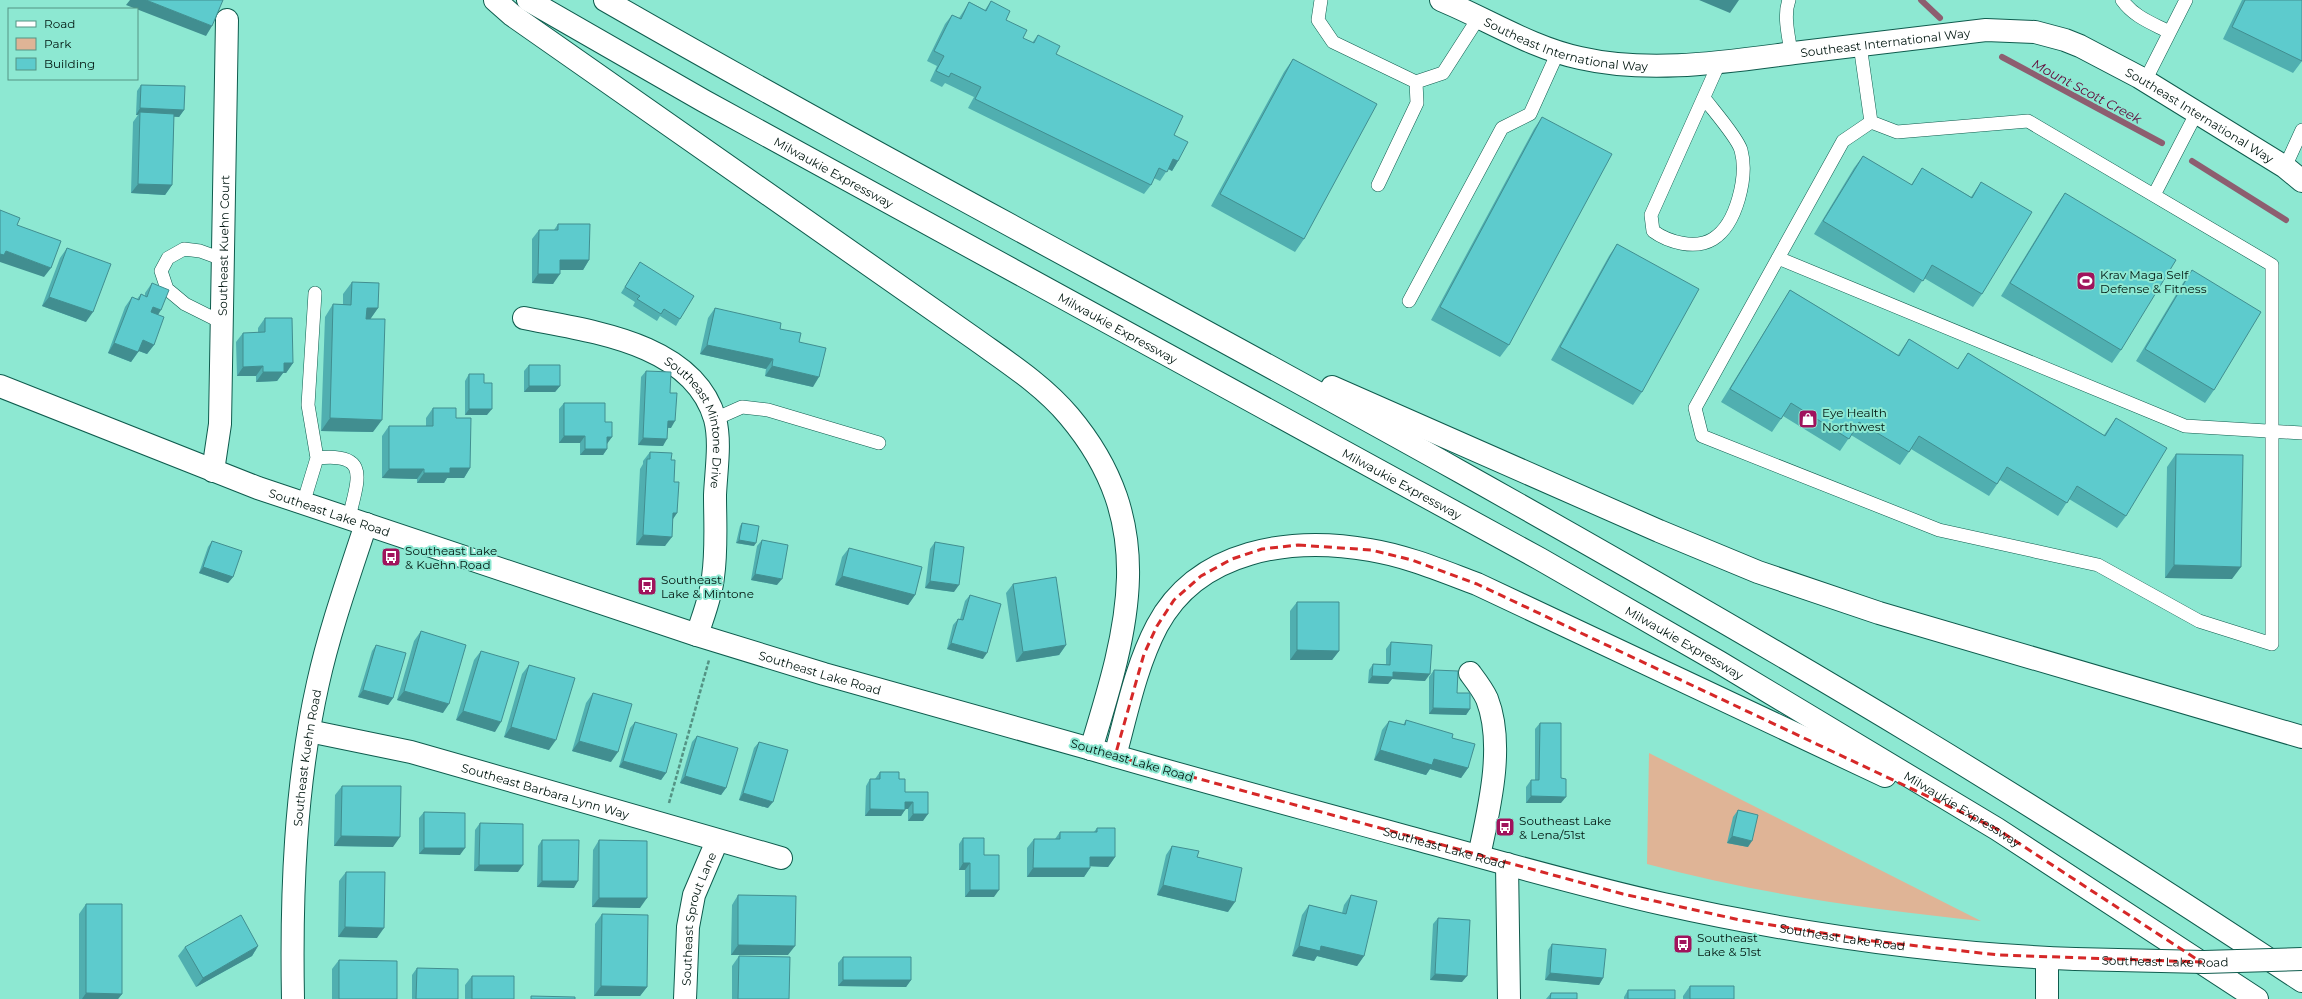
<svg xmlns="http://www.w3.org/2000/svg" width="2302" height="999" viewBox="0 0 2302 999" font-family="Montserrat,sans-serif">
  <rect width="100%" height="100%" fill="#8de8d2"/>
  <path fill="#dfb496" d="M1649,753L1981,921C1869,909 1757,894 1647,864Z"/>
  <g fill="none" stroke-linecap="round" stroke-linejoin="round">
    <path stroke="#8d5e70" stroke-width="6" d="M1921,0L1940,18
      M2002,57L2162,143
      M2192,161L2286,220"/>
    <defs>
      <path id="service" d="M1321,0L1318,20L1333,42L1416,82L1443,73L1479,17
        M1789,0C1783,16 1789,37 1791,53
        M2122,0C2134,17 2152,23 2169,32
        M1860,45L1871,122L1843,141L1695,408L1702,436L1939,530L2098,565L2199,621L2272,644V265L2028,121L1897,132L1871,122
        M2145,81L2186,0
        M1704,98C1713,110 1737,137 1741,150C1748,176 1737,224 1713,239C1695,250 1668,242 1653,231L1651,215L1720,61
        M2285,167L2302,130
        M1378,185L1417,103L1416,82
        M2154,195L2197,112
        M1778,258L2185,426L2302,433
        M1409,301L1502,128L1530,114L1558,52
        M221,322L185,304L167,289L161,271L168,258L184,249L200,251L222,259
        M715,419L742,407L768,410L879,443
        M317,458C372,452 357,481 349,518
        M303,504L317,458L308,405L315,293"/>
      <g id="minor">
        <path id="s1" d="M524,318C588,331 693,342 715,419C721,442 716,471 715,495C715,521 717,550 713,577C711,597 703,616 697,635"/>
        <path id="s2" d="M213,471L220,424L227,20"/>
        <path d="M1470,673C1476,681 1483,690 1487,699C1505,745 1489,809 1479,856"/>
        <path id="s3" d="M309,731L411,752L781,858"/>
        <path d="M1507,864L1509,999"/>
        <path d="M2047,958V999"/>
        <path id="s4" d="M293,999C291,894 295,786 318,683C330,629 349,576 366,524"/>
        <path id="s5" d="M685,999L688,927L694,895L717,841"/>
      </g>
      <g id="tertiary">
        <path id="s6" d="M1441,0C1487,19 1532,48 1580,58C1650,74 1724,62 1794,53C1858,45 1922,38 1986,30L2035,32L2065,40L2080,46L2139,77L2285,167L2302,181"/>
      </g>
      <g id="secondary">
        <path id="s7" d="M0,386L258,488L697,635L824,674L1091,749"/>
      </g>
      <g id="primary">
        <path id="s8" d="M1091,749C1196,780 1303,808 1408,837C1493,860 1578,885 1663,904C1798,934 1937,954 2075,959"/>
      </g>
      <g id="trunk">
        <path d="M495,0L512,15L975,339C1007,362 1043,385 1069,416C1160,524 1128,628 1091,749"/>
        <path id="s9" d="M528,0L704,101L1540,559L1719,662L1997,829L2257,999"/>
        <path d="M605,0C887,162 1175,312 1459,471C1614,558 1768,646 1920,738C2049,816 2176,898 2302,981"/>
        <path d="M1332,387L1659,531L1758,572L1879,613L2302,737"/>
        <path d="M1115,756C1127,712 1136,666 1157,626C1198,549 1292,536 1370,550C1407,556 1442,571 1477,584L1885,776"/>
      </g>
    </defs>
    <use href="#service" stroke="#0f5c4e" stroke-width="14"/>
    <use href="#minor" stroke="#0f5c4e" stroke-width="24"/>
    <use href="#tertiary" stroke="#0f5c4e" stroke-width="24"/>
    <use href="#secondary" stroke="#0f5c4e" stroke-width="24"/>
    <use href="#primary" stroke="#0f5c4e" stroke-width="24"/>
    <use href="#trunk" stroke="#0f5c4e" stroke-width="24"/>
    <path stroke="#549384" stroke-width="2.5" stroke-dasharray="4 2" stroke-linecap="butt" d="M669,803L709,660"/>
    <use href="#service" stroke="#fff" stroke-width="13"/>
    <use href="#minor" stroke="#fff" stroke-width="22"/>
    <use href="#tertiary" stroke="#fff" stroke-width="22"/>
    <use href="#secondary" stroke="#fff" stroke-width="22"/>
    <use href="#primary" stroke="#fff" stroke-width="22"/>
    <use href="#trunk" stroke="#fff" stroke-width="22"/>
    <defs>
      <g id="primary-bridge">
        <path id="s10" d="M2075,959L2204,962L2302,959"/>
      </g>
    </defs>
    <use href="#primary-bridge" stroke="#0f5c4e" stroke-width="24" stroke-linecap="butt"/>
    <use href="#primary-bridge" stroke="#fff" stroke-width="22"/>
  </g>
  <path fill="#50afb0" d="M2242,0H2302V61L2293,73L2223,39Z
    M991,1L1006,20L1023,38L1032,43L1038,35L1056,54L1174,135L1178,161L1172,171L1168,169L1160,181L1154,178L1151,185L1144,194L968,108L974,97L945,83L942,87L930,81L937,66L927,61L945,24L952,15L959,18L963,12L969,2L985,10Z
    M1293,59L1304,239L1295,252L1211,206L1284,72Z
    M141,85L184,110L179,117L174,116L172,185L165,195L131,193L133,122L138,115H136L137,91Z
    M1542,117L1509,345L1500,357L1431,320L1534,129Z
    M1863,156L1911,185L1922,168L1971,197L1981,182L1982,294L1973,307L1924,278L1914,293L1814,234L1854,168Z
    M2065,193L2121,350L2112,363L2001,296L2056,206Z
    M558,224L589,260L583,270H560L553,284L532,283V239L539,230H554Z
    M1617,244L1642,392L1633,405L1551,360L1609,256Z
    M67,248L86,322L42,306L60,258Z
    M640,262L680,319L676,326L660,316L657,321L633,306L635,302L621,293Z
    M2192,270L2214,390L2205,403L2136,361L2183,283Z
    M352,282L378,308L370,319L373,432L321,431L325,317L333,304H343V294Z
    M152,283L158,315L154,345L147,354L139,351L131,362L108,353L125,307L132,297L137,299L141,294L145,296V293Z
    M1790,290L1898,355L1909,339L1957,369L1968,353L2104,435L2116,418L2126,516L2117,528L2069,499L2058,516L2000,480L1989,496L1911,449L1900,465L1851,435L1840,451L1783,416L1772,432L1721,402L1782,303Z
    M715,308L780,329L799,342L813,387L765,376L766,369L700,354L708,318Z
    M265,318L293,363L286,373H283L277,381L256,382V376H237L236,342L243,333H258V328Z
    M529,365L560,386L555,392H524V371Z
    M646,371L670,393L671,428H668L663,446L638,445L641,377Z
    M469,374L484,383L487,415H465V381Z
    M564,403L605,422L607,449L603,455H580V443H559V409Z
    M433,408L456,418L470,468L464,478H447L444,483H417V479L382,478V436L389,426H426V418Z
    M650,452L671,460L677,513L673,519L665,546L636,545L640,469L643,464V461Z
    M2176,454L2232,579L2165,578L2167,467Z
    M742,523L754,546L736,543L740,526Z
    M762,540L777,585L751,580L757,546Z
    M212,541L233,577L228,583L199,573L208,547Z
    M935,542L954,592L925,588L930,549Z
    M849,548L915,595L908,605L835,585L842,557Z
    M1013,584L1066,645L1059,655L1016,662L1006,593Z
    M970,595L983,659L947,649L953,625L958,619H960L965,601Z
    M1297,602L1339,651L1332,660H1290V611Z
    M421,631L443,713L397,700L414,641Z
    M1391,642L1425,681L1392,679L1388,684L1368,683L1369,670L1373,664H1386V649Z
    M376,645L393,698L388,705L358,697L372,651Z
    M481,651L495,732L456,720L474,660Z
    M529,665L549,750L504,737L522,674Z
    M1434,670L1457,693L1470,709L1466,715L1429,714V677Z
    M593,693L611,762L572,751L586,703Z
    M1406,720L1452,738L1468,768L1461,778L1430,769L1426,775L1374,760L1382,730L1389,721L1403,725Z
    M635,722L666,773L661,780L619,767L630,728Z
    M1540,723L1561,778V803H1526V787L1531,780H1535V729Z
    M697,736L726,788L721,795L680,783L692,742Z
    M759,742L768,808L739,800L754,748Z
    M880,772L899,779L905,792H928L923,821H908V809H905L901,816H865L866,786L870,779H875Z
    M342,786L393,847L334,846L335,795Z
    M1738,810L1748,847L1727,843L1733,817Z
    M424,812L460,855L419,854V818Z
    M480,823L518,872L474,871L475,830Z
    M1097,828L1115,857L1108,867L1090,866V868L1084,877H1027V848L1034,839H1055L1060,832H1094Z
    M963,838L984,855L994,897H965V870H959V844Z
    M542,840L574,888L537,887L538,846Z
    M599,840L640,908L592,907L593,850Z
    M1172,846L1197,857L1228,912L1157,895L1166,855Z
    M346,872L377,938L338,937L339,881Z
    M738,895L788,955H731L732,905Z
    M1351,895L1364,956L1357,966L1317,956L1314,961L1292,956L1302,915L1309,905L1342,913L1344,905Z
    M86,904L122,994L118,999H79V914Z
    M602,914L647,987L640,996H594L595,924Z
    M1438,918L1462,982L1430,980L1433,924Z
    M1552,944L1603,978L1599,985L1545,980L1548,950Z
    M258,946L252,956L196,987L178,956L185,947Z
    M739,956L789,999H732V966Z
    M843,957L911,980L906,987L838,986V963Z
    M339,960L397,999H332V969Z
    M417,968L458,999H412V975Z
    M472,976L514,999H465V985Z
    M1690,986L1734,999H1683V996Z
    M1628,990L1675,999H1624V997Z
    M1551,993L1577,999H1546Z"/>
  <path fill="#418e90" d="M130,0H146L212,26L206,36L126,5Z
    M1699,0H1739L1730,13Z
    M140,108L184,110L179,117L140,115V112L138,115H136Z
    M1173,159L1178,161L1172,171L1167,168Z
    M138,184L172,185L165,195L131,193Z
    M6,251L51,268L44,277L0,262V254Z
    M560,260H589L583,270H553Z
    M538,274H560L553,284L532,283Z
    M49,297L93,312L86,322L42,306Z
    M153,307L161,310L155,320L146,317Z
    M367,308H378L369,321L358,320Z
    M143,340L154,345L147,354L136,350Z
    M114,343L138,352L131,362L108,353Z
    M707,345L773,359L766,369L700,354Z
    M284,363H293L286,373H283L277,381L256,382L263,372Z
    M263,366L256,376H237L243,367Z
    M772,366L819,377L813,387L765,376Z
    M529,386H560L555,392H524Z
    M469,409H492L487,415H465Z
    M330,418L382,420L373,432L321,431Z
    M668,421H675L671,428L663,427Z
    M564,436H585L580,443H559Z
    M607,437H612L607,444Z
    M643,438L667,439L663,446L638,445Z
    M585,449H607L603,455H580Z
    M450,468H470L464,478H447L444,483H417L424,473Z
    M389,469H424L417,479L382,478Z
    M673,513H677L670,523Z
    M643,535L672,537L665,546L636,545Z
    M739,540L756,543L754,546L736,543Z
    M2174,565L2241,567L2232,579L2165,578Z
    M203,567L233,577L228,583L199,573Z
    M755,574L782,579L777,585L751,580Z
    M842,576L915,595L908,605L835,585Z
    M930,581L959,585L954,592L925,588Z
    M951,643L987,653L983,659L947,649Z
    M1066,645L1059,655L1016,662L1023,652Z
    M1297,650L1339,651L1332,660H1290Z
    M1393,672L1430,674L1425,681L1392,679L1388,684L1368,683L1372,676Z
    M363,690L393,698L388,705L358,697Z
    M404,691L449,704L443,713L397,700Z
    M1433,708L1470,709L1466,715L1429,714Z
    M463,711L501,722L495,732L456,720Z
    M511,727L556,740L549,750L504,737Z
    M579,741L618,752L611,762L572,751Z
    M1380,750L1434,759L1468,768L1461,778L1430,769L1426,775L1374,760Z
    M623,761L666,773L661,780L619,767Z
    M685,776L726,788L721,795L680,783Z
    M743,793L773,802L768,808L739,800Z
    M1531,796L1566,797L1561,803H1526Z
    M905,802H913L908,809H901Z
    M870,809L905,810L901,816H865Z
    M913,814H928L923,821H908Z
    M341,836L400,837L393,847L334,846Z
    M1732,836L1752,841L1748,847L1727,843Z
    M424,848H465L460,855L419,854Z
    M1090,857H1115L1108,867L1084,866Z
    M963,863H970L965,870H959Z
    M479,865H523L518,872L474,871Z
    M1033,868H1090L1084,877H1027Z
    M542,881H578L574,888L537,887Z
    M1163,885L1235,902L1228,912L1157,895Z
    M970,890H999L994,897H965Z
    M599,898H647L640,908L592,907Z
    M345,927L384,928L377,938L338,937Z
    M738,945L795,946L788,955H731Z
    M258,946L252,956L196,987L203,978Z
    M1299,946H1321L1364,956L1357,966L1317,956L1314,961L1292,956Z
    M1550,973L1603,978L1599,985L1545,980Z
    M1435,974L1467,976L1462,982L1430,980Z
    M843,980H911L906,987L838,986Z
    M601,986L647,987L640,996H594Z
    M86,993L122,994L118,999H82Z"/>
  <path fill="#5dcbcd" stroke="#418e90" d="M146,0H223L212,26Z
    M2245,0H2302V61L2232,27Z
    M991,1L1010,11L1006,20L1027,30L1023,38L1034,43L1038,35L1060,46L1056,54L1183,116L1174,135L1188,142L1178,161L1173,159L1167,172L1159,168L1151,185L975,99L981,87L951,73L949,77L936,71L944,56L934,51L952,15L961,19L969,2L986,11Z
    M1293,59L1377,104L1304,239L1220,194Z
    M141,85L185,86L184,110L140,108Z
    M140,112L174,114L172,185L138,184Z
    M1542,117L1612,154L1509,345L1440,307Z
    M1863,156L1912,185L1922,168L1972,198L1981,182L2032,212L1982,294L1932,265L1923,281L1823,221Z
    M2065,193L2176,260L2121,350L2010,283Z
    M0,210L20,218L17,225L61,241L51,268L6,251L4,255L0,254Z
    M558,224H590L589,260H560V274H538L539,230H558Z
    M1617,244L1699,289L1642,392L1560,347Z
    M67,248L111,264L93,312L49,297Z
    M640,262L694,296L680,319L664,309L661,314L637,299L640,296L625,287Z
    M2192,270L2261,312L2214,390L2145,349Z
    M352,282L379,283L378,308H367L366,319H385L382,420L330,418L333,304L351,305Z
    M152,283L169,290L161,310L153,307L151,312L164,317L154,345L143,340L138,352L114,343L132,297L139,300L141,294L147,297Z
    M1790,290L1899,356L1909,339L1958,369L1968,353L2105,436L2116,418L2167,448L2126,516L2077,486L2067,503L2007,467L1997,484L1919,436L1909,452L1859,422L1849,439L1791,403L1781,419L1730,389Z
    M715,308L781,323L780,329L801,333L799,342L826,348L819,377L772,366L773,359L707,345Z
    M265,318H292L293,363H284V372H263V366L243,367V333L265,332Z
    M529,365H560V386H529Z
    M646,371L671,372L670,393H677L675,421H668L667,439L643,438Z
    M469,374H484V383H492V409H469Z
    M564,403H605V422H612V437H607V449H585V436H564Z
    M433,408H456V418H471L470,468H450V473H424V469H389V426H433Z
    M650,452L672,453L671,460H675L674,482H679L677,513H673L672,537L643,535L647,459H650Z
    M2176,454L2243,455L2241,567L2174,565Z
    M742,523L759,526L756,543L739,540Z
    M762,540L788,545L782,579L755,574Z
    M212,541L242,551L233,577L203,567Z
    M935,542L964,547L959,585L930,581Z
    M849,548L922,567L915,595L842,576Z
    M1056,577L1066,645L1023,652L1013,584Z
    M970,595L1001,604L987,653L951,643L958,619L963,620Z
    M1297,602H1339V651L1297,650Z
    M421,631L466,645L449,704L404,691Z
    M1391,642L1432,645L1430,674L1393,672V677L1372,676L1373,664L1390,665Z
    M376,645L406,653L393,698L363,690Z
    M481,651L519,662L501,722L463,711Z
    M529,665L575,678L556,740L511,727Z
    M1434,670L1458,671L1457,693H1470V709L1433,708Z
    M593,693L632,704L618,752L579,741Z
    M1406,720L1453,734L1452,738L1475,744L1468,768L1434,759L1432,765L1380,750L1389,721L1405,725Z
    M635,722L677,734L666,773L623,761Z
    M1540,723H1561V778L1566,779V797L1531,796V780H1539Z
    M697,736L738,748L726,788L685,776Z
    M759,742L788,750L773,802L743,793Z
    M880,772H899V779H905V792H928V814H913V802H905V810L870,809V779H880Z
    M342,786H401L400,837L341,836Z
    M1738,810L1758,815L1752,841L1732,836Z
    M424,812L465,813V848H424Z
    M480,823L523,824V865H479Z
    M1097,828H1115V857H1090V868H1033L1034,839H1060V832H1097Z
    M963,838H984V855H999V890H970V863H963Z
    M542,840H579L578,881H542Z
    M599,840L647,841V898H599Z
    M1172,846L1199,851L1197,857L1242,868L1235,902L1163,885Z
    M346,872H385L384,928L345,927Z
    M738,895L796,896L795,946L738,945Z
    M1351,895L1377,901L1364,956L1321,946L1320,951L1299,946L1309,905L1346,914Z
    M86,904H122V994L86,993Z
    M602,914L648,915L647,987L601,986Z
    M241,915L258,946L203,978L185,947Z
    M1438,918L1470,920L1467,976L1435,974Z
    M1552,944L1606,949L1603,978L1550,973Z
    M739,956L790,957L789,999H738Z
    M843,957H911V980H843Z
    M339,960L397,961V999H339Z
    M417,968L458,969V999H416Z
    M472,976H514V999H472Z
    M1690,986H1734V999H1690Z
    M1628,990H1675V999H1628Z
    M1551,993H1577V999H1550Z
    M531,996L575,997V999H531Z"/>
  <path fill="none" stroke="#d62828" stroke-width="3" stroke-dasharray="8 5" stroke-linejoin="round" d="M1298,545L1371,550L1412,560L1477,584L1997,829L2201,962L1999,955L1873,941L1740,920L1623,894L1115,756L1144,654L1157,626L1174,600L1201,576L1232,559L1262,549Z"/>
  <defs>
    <symbol id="stadium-square" viewBox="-11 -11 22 22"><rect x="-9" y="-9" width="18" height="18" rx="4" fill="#a0135c" stroke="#8de8d2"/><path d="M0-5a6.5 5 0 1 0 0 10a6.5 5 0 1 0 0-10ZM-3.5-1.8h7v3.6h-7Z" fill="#fff"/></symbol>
    <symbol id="shop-square" viewBox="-11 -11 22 22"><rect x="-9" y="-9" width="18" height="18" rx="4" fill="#a0135c" stroke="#8de8d2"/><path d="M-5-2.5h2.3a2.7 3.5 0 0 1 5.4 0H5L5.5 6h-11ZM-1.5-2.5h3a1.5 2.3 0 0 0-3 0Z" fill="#fff"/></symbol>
    <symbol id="bus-square" viewBox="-11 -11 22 22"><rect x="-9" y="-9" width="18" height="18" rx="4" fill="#a0135c" stroke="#8de8d2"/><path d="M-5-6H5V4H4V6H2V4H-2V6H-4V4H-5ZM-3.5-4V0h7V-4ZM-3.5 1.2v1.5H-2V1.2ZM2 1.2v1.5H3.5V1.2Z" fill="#fff"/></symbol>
  </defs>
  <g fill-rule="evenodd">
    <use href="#stadium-square" x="2075" y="270" width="22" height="22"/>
    <use href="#shop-square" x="1797" y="408" width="22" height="22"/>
    <use href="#bus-square" x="380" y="546" width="22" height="22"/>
    <use href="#bus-square" x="636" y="575" width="22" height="22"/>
    <use href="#bus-square" x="1494" y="816" width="22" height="22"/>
    <use href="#bus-square" x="1672" y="933" width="22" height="22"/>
  </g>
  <g text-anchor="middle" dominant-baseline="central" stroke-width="4" stroke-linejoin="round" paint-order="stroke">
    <g font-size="12" fill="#001610" stroke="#8de8d2">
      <text stroke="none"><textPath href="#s6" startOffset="134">Southeast International Way</textPath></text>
      <text stroke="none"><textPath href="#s6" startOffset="458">Southeast International Way</textPath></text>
      <text stroke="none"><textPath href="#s6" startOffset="794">Southeast International Way</textPath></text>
      <text stroke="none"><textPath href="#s9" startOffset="351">Milwaukie Expressway</textPath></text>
      <text stroke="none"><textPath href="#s2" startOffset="226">Southeast Kuehn Court</textPath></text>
      <text stroke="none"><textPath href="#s9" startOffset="675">Milwaukie Expressway</textPath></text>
      <text stroke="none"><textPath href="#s1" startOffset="223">Southeast Mintone Drive</textPath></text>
      <text stroke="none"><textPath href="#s9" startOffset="999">Milwaukie Expressway</textPath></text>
      <text stroke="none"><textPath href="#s7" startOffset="353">Southeast Lake Road</textPath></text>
      <text stroke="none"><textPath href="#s9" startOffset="1323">Milwaukie Expressway</textPath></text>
      <text stroke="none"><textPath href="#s7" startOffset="869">Southeast Lake Road</textPath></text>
      <text stroke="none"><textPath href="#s4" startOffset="242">Southeast Kuehn Road</textPath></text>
      <text transform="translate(1132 760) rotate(16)">Southeast Lake Road</text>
      <text stroke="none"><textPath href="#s3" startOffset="244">Southeast Barbara Lynn Way</textPath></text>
      <text stroke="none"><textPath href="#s9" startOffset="1647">Milwaukie Expressway</textPath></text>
      <text stroke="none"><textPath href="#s8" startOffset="367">Southeast Lake Road</textPath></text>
      <text stroke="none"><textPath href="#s5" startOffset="82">Southeast Sprout Lane</textPath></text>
      <text stroke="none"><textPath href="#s8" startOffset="775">Southeast Lake Road</textPath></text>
      <text stroke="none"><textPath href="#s10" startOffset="90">Southeast Lake Road</textPath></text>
    </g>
    <g font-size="12" fill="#001610" stroke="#8de8d2" text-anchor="start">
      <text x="2100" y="274">Krav Maga Self<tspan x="2100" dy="14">Defense &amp; Fitness</tspan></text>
      <text x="1822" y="412">Eye Health<tspan x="1822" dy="14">Northwest</tspan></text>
      <text x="405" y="550">Southeast Lake<tspan x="405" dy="14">&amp; Kuehn Road</tspan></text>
      <text x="661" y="579">Southeast<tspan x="661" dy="14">Lake &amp; Mintone</tspan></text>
      <text x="1519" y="820">Southeast Lake<tspan x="1519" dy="14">&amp; Lena/51st</tspan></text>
      <text x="1697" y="937">Southeast<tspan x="1697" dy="14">Lake &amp; 51st</tspan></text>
    </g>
    <g font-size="13" font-style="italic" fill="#620235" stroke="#8de8d2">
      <text transform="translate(2087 91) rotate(28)">Mount Scott Creek</text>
    </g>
  </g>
  <rect x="8" y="8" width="130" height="72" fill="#8de8d2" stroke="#559484"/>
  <rect x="16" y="21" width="20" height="6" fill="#ffffff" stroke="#559484"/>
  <text x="44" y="28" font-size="12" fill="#001610">Road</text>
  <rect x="16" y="38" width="20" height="12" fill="#dfb496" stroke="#559484"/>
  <text x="44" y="48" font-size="12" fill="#001610">Park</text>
  <rect x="16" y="58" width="20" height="12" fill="#5dcbcd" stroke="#559484"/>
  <text x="44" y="68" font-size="12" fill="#001610">Building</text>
</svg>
